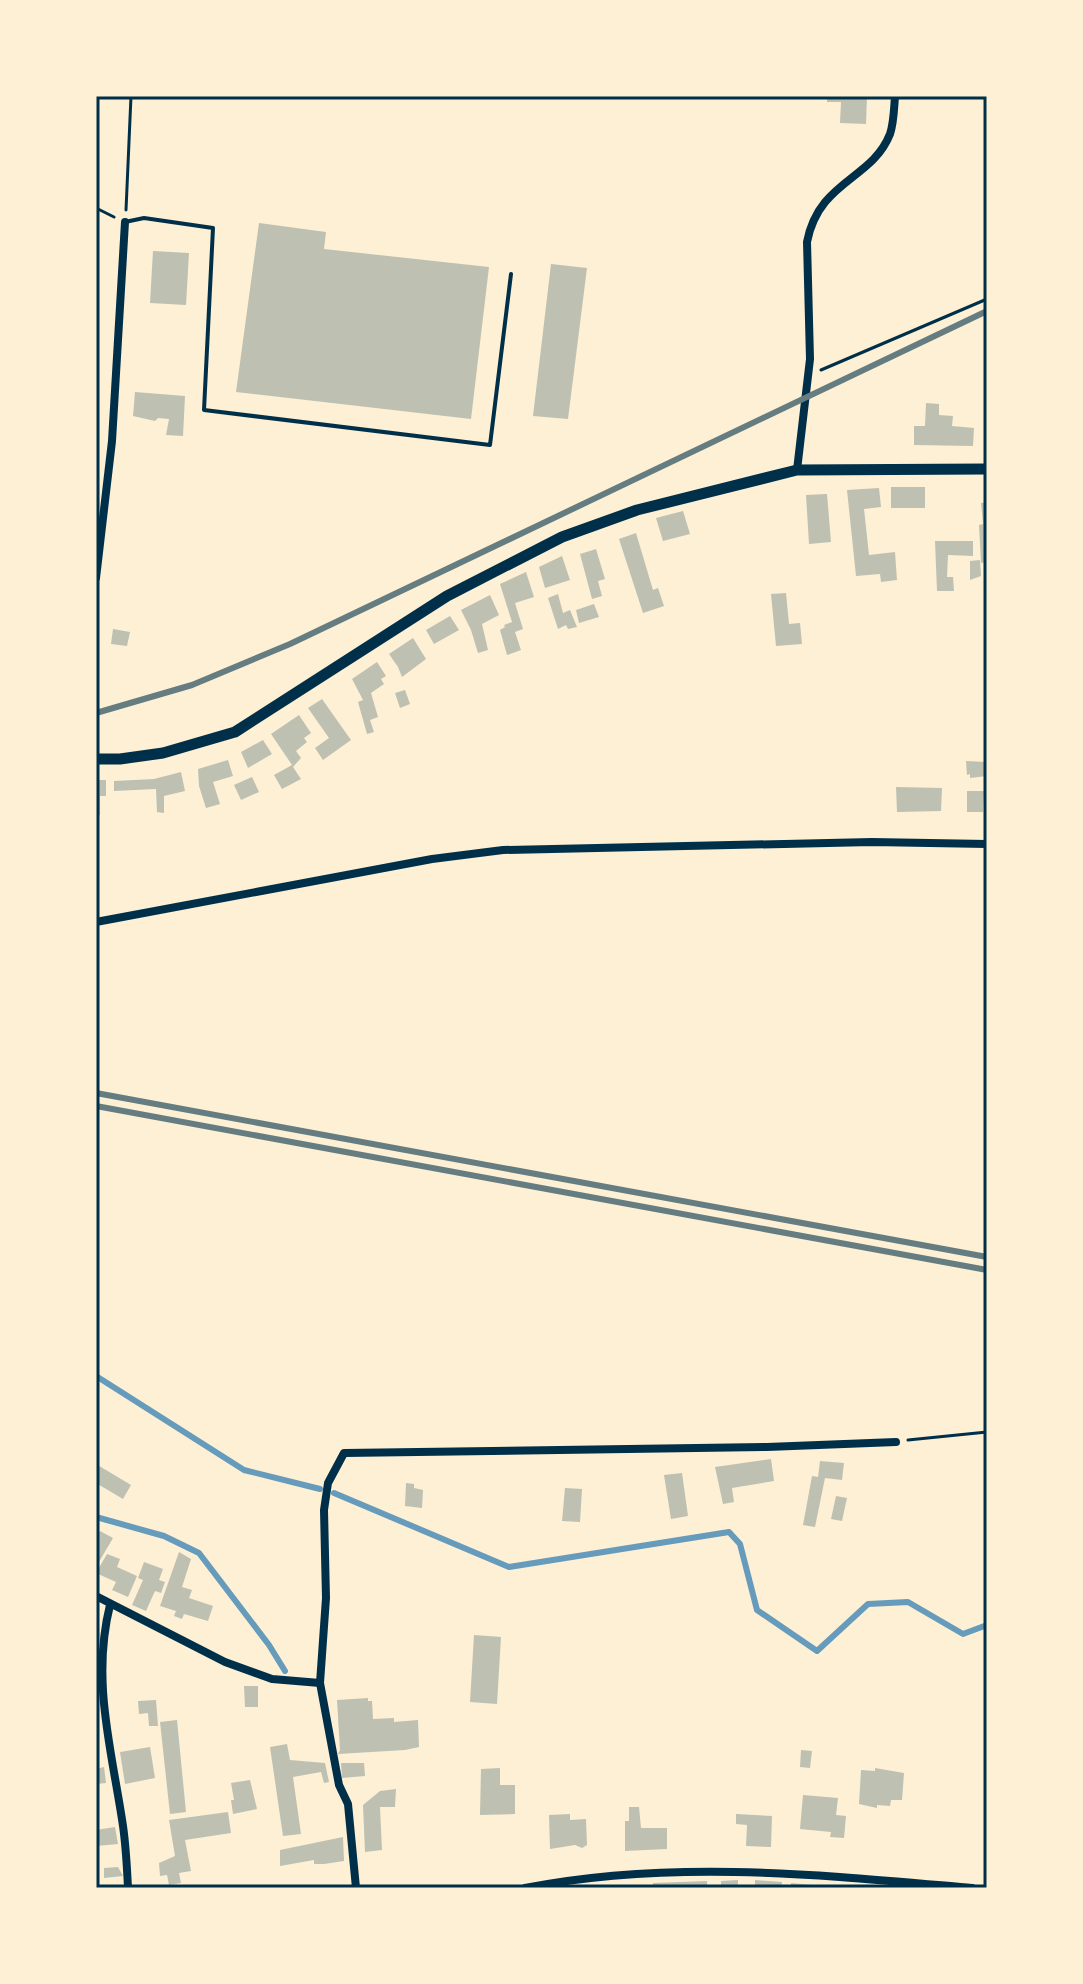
<svg xmlns="http://www.w3.org/2000/svg" width="1083" height="1984" viewBox="0 0 1083 1984" font-family="'Titillium Web',sans-serif">
  <rect width="100%" height="100%" fill="#fdf0d5"/>
  <g fill="none" stroke-linecap="round" stroke-linejoin="round">
    <path stroke="#669bbc" stroke-width="6" d="M96,1376L244,1470L320,1489
      M334,1493L509,1567L729,1532L740,1544L757,1610L817,1651L868,1604L908,1602L963,1634L987,1625
      M96,1517L164,1536L199,1553L269,1645L285,1671"/>
  </g>
  <path fill="#bec0b2" d="M827,96H867L866,124L840,123L841,102H827Z
    M259,223L326,232L324,249L489,267L471,419L236,392Z
    M153,251L189,253L186,305L150,303Z
    M551,264L587,268L568,419L533,416Z
    M135,392L185,396L183,436L166,435L169,419L158,418L155,421L133,416Z
    M926,403L939,404V415L953,416L952,426L974,428L973,446L914,445V426H925Z
    M891,487H925V508H891Z
    M879,488L881,507L864,509L869,555L895,552L897,580L881,582L880,574L856,576L847,490Z
    M827,494L831,542L809,544L806,495Z
    M987,502V562L981,563L979,525L983,524L981,503Z
    M683,511L690,534L663,541L656,518Z
    M636,533L653,590L658,588L664,606L643,613L619,539Z
    M935,541H973V556L948,555L947,577H953L954,591H937Z
    M596,549L605,579L598,581L602,596L592,599L580,554Z
    M562,556L570,580L545,588L539,567Z
    M980,560L981,576L970,580V561Z
    M526,572L534,597L515,603L523,629L515,632L521,650L507,655L500,630L505,627L504,625L512,622L500,584Z
    M786,593L789,624L800,623L802,644L776,646L771,594Z
    M558,594L563,613L570,610L577,627L568,629L566,625L558,629L548,598Z
    M490,595L499,615L482,624L488,650L478,653L471,630L461,610Z
    M594,604L599,617L579,623L576,610Z
    M450,616L459,630L434,644L426,630Z
    M113,629L130,632L127,646L111,644Z
    M413,638L426,659L402,677L398,667L389,654Z
    M377,662L386,676L381,679L384,684L371,693L378,717L370,720L374,732L367,734L358,702L363,700L352,679Z
    M405,690L410,704L400,708L395,693Z
    M322,699L351,740L323,760L315,748L329,738L308,708Z
    M299,715L311,733L304,738L307,742L296,751L301,758L293,767L301,779L282,789L274,775L292,765L271,734Z
    M263,740L272,754L248,768L241,752Z
    M228,760L233,776L213,782L220,804L206,808L199,786L198,769Z
    M966,761L987,762V776L970,778V774L967,775Z
    M181,772L185,791L164,796V813L157,812L156,789L114,791V781L154,779Z
    M252,777L259,792L241,800L234,785Z
    M96,780H106V796H100V815H96Z
    M896,787L942,788L941,811L897,812Z
    M967,791H984L983,812H967Z
    M771,1459L774,1481L732,1488L734,1502L723,1504L715,1467Z
    M820,1461L844,1463L842,1480L825,1478L815,1527L803,1525L812,1476L818,1477Z
    M96,1464L131,1485L123,1499L96,1483Z
    M682,1473L688,1516L671,1519L664,1475Z
    M406,1483L414,1484V1488L423,1490L422,1508L405,1506Z
    M565,1488L582,1489L580,1522L562,1521Z
    M836,1496L847,1498L842,1521L831,1519Z
    M100,1531L113,1538L96,1567V1537Z
    M179,1552L191,1559L182,1587L192,1590L189,1598L213,1606L208,1621L184,1614L182,1619L174,1616L176,1611L160,1606Z
    M107,1554L120,1559L117,1567L137,1576L128,1597L112,1590L116,1582L96,1573Z
    M144,1562L163,1569L159,1580L165,1582L161,1593L155,1591L146,1611L132,1605L143,1580L138,1578Z
    M474,1635L501,1637L497,1704L470,1702Z
    M244,1686H258V1707H245Z
    M368,1698V1701H372L373,1719L394,1718V1722L418,1720L419,1747L405,1750L338,1754L340,1750L337,1700Z
    M156,1700L158,1726H149L148,1713L139,1714L138,1701Z
    M177,1720L186,1812L170,1814L160,1722Z
    M287,1744L290,1760L325,1763L329,1782L324,1783L321,1772L293,1777L301,1834L283,1836L270,1747Z
    M150,1747L155,1778L125,1784L120,1752Z
    M801,1750L812,1751L810,1768L800,1767Z
    M341,1763H364L365,1776L342,1778Z
    M104,1767L106,1783L96,1784V1769Z
    M500,1768V1785H515V1814L480,1815L481,1769Z
    M875,1768L904,1773L902,1800H891L890,1806L877,1805V1808L859,1804L861,1770L875,1771Z
    M250,1780L257,1809L233,1814L231,1800H234L231,1783Z
    M396,1789L395,1807H380L382,1850L365,1852L363,1805L380,1791Z
    M803,1795L838,1798L836,1815L846,1816L844,1838L830,1837L831,1832L800,1829Z
    M629,1807H639L641,1828H667V1849L625,1851V1821H629Z
    M228,1812L231,1833L185,1840L191,1871L179,1873L181,1883L169,1885L167,1875L160,1876L159,1863L175,1856L169,1820Z
    M570,1814V1820L586,1819L587,1845L582,1848L575,1845L550,1849L549,1815Z
    M736,1814L772,1816L771,1847L746,1846L747,1825L736,1824Z
    M115,1827L118,1844L96,1846V1830Z
    M343,1837L344,1861L324,1864H314V1860L280,1866V1850Z
    M118,1867L123,1876L104,1878V1868Z
    M738,1880V1888H721V1881Z
    M755,1880L782,1882L781,1888H755Z
    M707,1881V1888H653V1883Z
    M791,1883L822,1886V1888H791Z"/>
  <g fill="none" stroke-linecap="round" stroke-linejoin="round">
    <path stroke="#003049" stroke-width="3" d="M96,208L114,217
      M126,210L131,96
      M821,370L987,299
      M908,1440L987,1432"/>
    <path stroke="#003049" stroke-width="4" d="M125,222L144,218L213,228L204,410L490,445L511,274"/>
    <path stroke="#003049" stroke-width="8" d="M797,470L810,359L807,242C819,180 872,180 890,134C894,122 894,108 895,96
      M96,578L112,441L125,222
      M96,922L432,859L503,850L872,842L987,844
      M96,1596L225,1662L272,1679L320,1683
      M110,1605C91,1681 112,1751 123,1826C126,1847 127,1867 128,1888
      M356,1888L348,1804L339,1785L320,1683L326,1598L324,1510L328,1483L344,1453L767,1447L896,1442
      M525,1888C673,1859 823,1875 972,1888"/>
    <path stroke="#003049" stroke-width="11" d="M96,759H120L163,753L235,732L447,596L562,537L637,510L797,470L987,469"/>
    <path stroke="#657d81" stroke-width="6" d="M96,713L192,685L290,644L987,311
      M96,1093L987,1257
      M96,1106L987,1270"/>
  </g>
  <rect width="1083" height="1984" fill="none" stroke="#fdf0d5" stroke-width="196"/>
  <rect x="98" y="98" width="887" height="1788" fill="none" stroke="#003049" stroke-width="3"/>
</svg>
